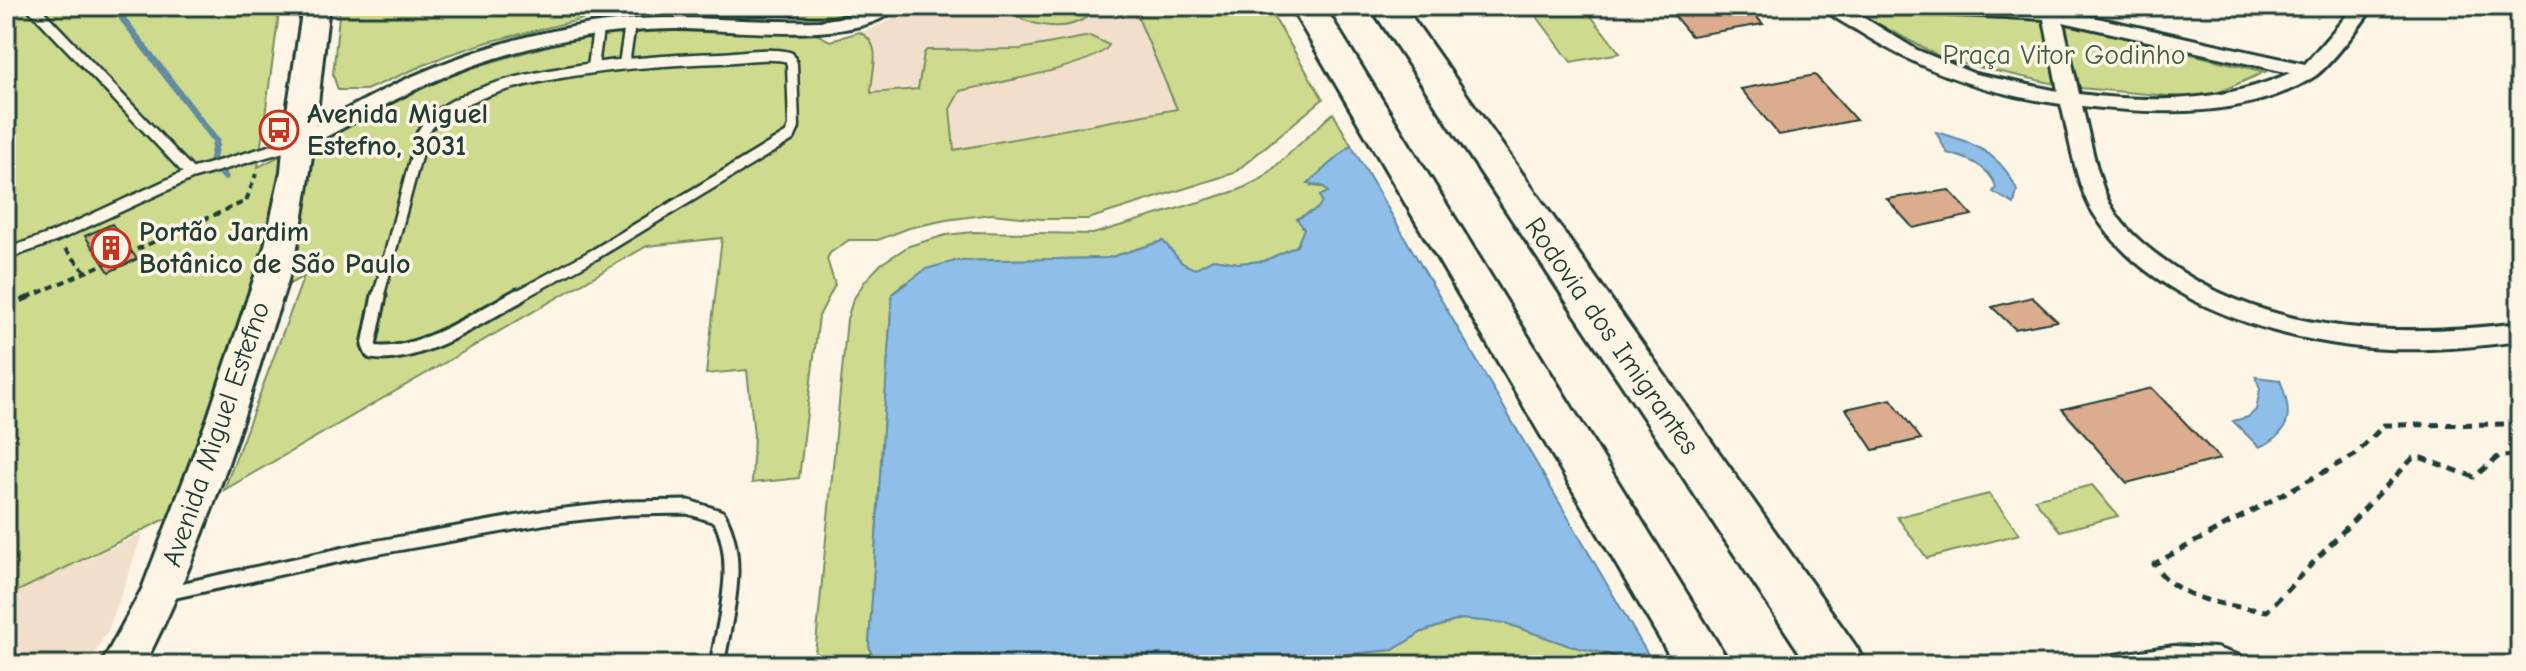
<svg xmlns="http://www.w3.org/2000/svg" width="2526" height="671" viewBox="0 0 2526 671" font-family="'Comic Neue',sans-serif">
  <rect width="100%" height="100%" fill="#fcf5e5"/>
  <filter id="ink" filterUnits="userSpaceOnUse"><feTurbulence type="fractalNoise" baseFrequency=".0125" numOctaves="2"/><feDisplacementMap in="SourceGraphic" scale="16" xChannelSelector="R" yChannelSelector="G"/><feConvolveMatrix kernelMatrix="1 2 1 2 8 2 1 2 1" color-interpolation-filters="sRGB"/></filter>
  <g filter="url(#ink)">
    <path fill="#f2dfcb" d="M903,6H1267L1323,99L1234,173L1088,219H1041L991,214L833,233L723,238L647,246L829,41L871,29L894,17Z
      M143,533L109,628L89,665H6V597Z"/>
    <path fill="#cedb8e" stroke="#768c61" stroke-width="2" d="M6,6H280L258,167L438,77L587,35L645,29L809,30L830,41L859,32C885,44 871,71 871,93L918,89L924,53L927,50L1020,49L1090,36L1109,45C1101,65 986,85 960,91L950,109L954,150L1177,109L1133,6H1267L1323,99L1234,173L1088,219H1041L991,214L946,220L909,228L878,240H849L830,253L827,259L835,285L819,316L799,478L752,483L754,435L747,370L706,374L722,238L647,246L224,490L304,276L258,302L188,508L6,597Z
      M340,6H869L828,17L656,10L608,13L488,42L445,56L366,90H338L333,75Z
      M996,6H1100C1070,39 1029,26 996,6Z
      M1529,6H1583L1620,53L1571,62Z
      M1860,14L2054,21L2265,72L2203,99L2069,87L1946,60Z
      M1333,113L1351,145L1310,181L1311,186L1324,187L1328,192L1320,196L1322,202L1317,209L1298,218L1304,229L1297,246L1264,261L1238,263L1213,259L1194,270L1182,263L1163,241L1108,258L955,261L903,284L892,294L869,644L873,665H814L847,319L853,300L865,281L881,264L909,246L946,235L973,232L1093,234L1239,190L1263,178Z
      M2092,485L2118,516L2060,531L2034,499Z
      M1989,494L2020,534L1927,558L1897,517Z
      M1461,619L1505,623L1570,646L1608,654L1629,663L1244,665L1393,650L1422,632Z"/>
    <path fill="#8fbee9" stroke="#628aa1" stroke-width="2" d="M1936,132C1972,141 2003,155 2017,191L2014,204L1993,192L1996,187C1989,166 1967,158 1947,153Z
      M1351,145L1654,665H1631L1608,654L1570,646L1505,623L1461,619L1422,632L1393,650L1224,665H873L869,644L892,294L926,269L955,261L1108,258L1163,241L1182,263L1194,269L1213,259L1238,263L1264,261L1297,246L1304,229L1297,219L1317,209L1322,202L1320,196L1328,192L1324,187L1308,183Z
      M2256,377L2280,380C2292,410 2294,433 2259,447L2233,421L2248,417L2256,410L2260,389Z"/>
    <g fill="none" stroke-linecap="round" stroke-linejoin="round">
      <path stroke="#628aa1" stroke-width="7" d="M113,6L216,141L212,161L225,177"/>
    </g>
    <path fill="#dbac8d" stroke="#1f3d34" stroke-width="2" d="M1666,6H1747L1763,24L1691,36Z
      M1815,75L1856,120L1779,135L1741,89Z
      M1949,190L1972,215L1913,228L1887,199Z
      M112,224L137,259L109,272L85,236Z
      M2032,297L2057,321L2015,329L1992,307Z
      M2152,388L2220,459L2127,483L2062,409Z
      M1891,399L1921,439L1873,450L1846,409Z"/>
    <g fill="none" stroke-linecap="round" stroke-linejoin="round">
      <defs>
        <path id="service-far1" d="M32,6L191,174
          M624,64L630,25
          M593,67L598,29
          M6,254L54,237L191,174L297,143
          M378,298L422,134C456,71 656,60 722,58C743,57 768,52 789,57L792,64L794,127L790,136L595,254L514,298"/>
        <path id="service" d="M379,296L369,345L372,352C416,360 479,317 518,296
          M167,593L363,550L547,517L628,508L688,507L719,517C743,561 725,618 717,665"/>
        <path id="minor" d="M875,6H898C862,48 725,28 673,29C587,30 502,50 425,85C384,104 346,128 305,147L298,149L288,142L291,137C332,119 370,95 411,77C478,47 551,27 624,20C689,14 754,23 820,21L844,17Z
          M1823,6H1845L1917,50L1975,74L2058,91L2044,19L1914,12L1905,6H2060L2061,10L2305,64L2355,6H2374C2363,22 2330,66 2315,76C2249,119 2157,114 2082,106C2089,134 2098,183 2111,206C2126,233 2152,252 2177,269C2279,336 2404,337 2520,323V341C2464,348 2407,353 2350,346C2258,334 2146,297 2094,214C2076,186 2069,136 2061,104C1987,94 1921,71 1858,31C1846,24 1831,17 1823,6ZM2063,22L2290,73C2224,103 2150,103 2079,94Z
          M2174,646L2216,648L2240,656L2245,665H2102L2107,656Z"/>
        <path id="secondary" d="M303,6H329C319,85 314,164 298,242C290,281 274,320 262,358C230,463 194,568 144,665H101L142,589L208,417L265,246L281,171L286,118Z"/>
        <path id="motorway" d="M1290,6H1324L1731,665H1675Z
          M1370,6H1404L1857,648L1865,665H1808Z"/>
      </defs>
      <use href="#service-far1" stroke="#1f3d34" stroke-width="15"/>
      <use href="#service" stroke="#1f3d34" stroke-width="19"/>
      <use href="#minor" stroke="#1f3d34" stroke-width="6"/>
      <use href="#secondary" stroke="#1f3d34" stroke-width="6"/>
      <use href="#motorway" stroke="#1f3d34" stroke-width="6"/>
      <path stroke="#1f3d34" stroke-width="4" stroke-dasharray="7 5" stroke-linecap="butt" d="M65,249L86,272
        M27,298L246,201L256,174"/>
      <path stroke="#1f3d34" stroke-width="5" stroke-dasharray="9 7" stroke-linecap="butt" d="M6,307L32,296
        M2520,424L2384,425L2355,455L2154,564C2175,600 2229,606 2267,611L2413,458H2422L2474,477L2499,456L2520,455"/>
      <use href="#service-far1" stroke="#fcf5e5" stroke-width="10"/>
      <use href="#service" stroke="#fcf5e5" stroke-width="13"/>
      <use href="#minor" fill="#fcf5e5" fill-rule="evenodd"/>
      <use href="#secondary" fill="#fcf5e5" fill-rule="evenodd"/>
      <use href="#motorway" fill="#fcf5e5" fill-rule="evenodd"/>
    </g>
  </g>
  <defs>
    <symbol id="bus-ring" viewBox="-11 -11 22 22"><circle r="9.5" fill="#fcf5e5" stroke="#c8321e" stroke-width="1.5"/><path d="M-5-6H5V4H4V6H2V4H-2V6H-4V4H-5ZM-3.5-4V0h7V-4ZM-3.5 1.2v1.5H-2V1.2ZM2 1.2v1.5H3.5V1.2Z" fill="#c8321e"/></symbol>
    <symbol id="building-ring" viewBox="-11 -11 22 22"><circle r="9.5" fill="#fcf5e5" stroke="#c8321e" stroke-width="1.5"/><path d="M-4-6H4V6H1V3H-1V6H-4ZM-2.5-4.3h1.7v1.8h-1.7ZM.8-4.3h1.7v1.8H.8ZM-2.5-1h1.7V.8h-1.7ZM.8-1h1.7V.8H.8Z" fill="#c8321e"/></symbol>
  </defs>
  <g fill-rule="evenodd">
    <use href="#bus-ring" x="257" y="108" width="44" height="44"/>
    <use href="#building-ring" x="89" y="226" width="44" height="44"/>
  </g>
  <g text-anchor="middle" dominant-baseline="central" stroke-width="7" stroke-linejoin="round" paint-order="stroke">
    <g font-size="28" fill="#425d46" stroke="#fcf5e5">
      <text x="2064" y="55">Praça Vitor Godinho</text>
    </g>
    <g font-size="28" font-weight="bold" fill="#1f3d34" stroke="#fcf5e5" text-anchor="start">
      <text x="307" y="114">Avenida Miguel<tspan x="307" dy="32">Estefno, 3031</tspan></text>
      <text x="139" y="232">Portão Jardim<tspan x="139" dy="32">Botânico de São Paulo</tspan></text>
    </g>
    <g font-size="28" fill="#1f3d34" stroke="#fcf5e5">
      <text transform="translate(1612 336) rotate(55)">Rodovia dos Imigrantes</text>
      <text transform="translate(216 434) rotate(-71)">Avenida Miguel Estefno</text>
    </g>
  </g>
  <rect width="2526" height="671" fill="none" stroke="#fcf5e5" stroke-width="32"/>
  <rect x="16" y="16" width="2494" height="639" fill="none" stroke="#1f3d34" stroke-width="3" filter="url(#ink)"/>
</svg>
